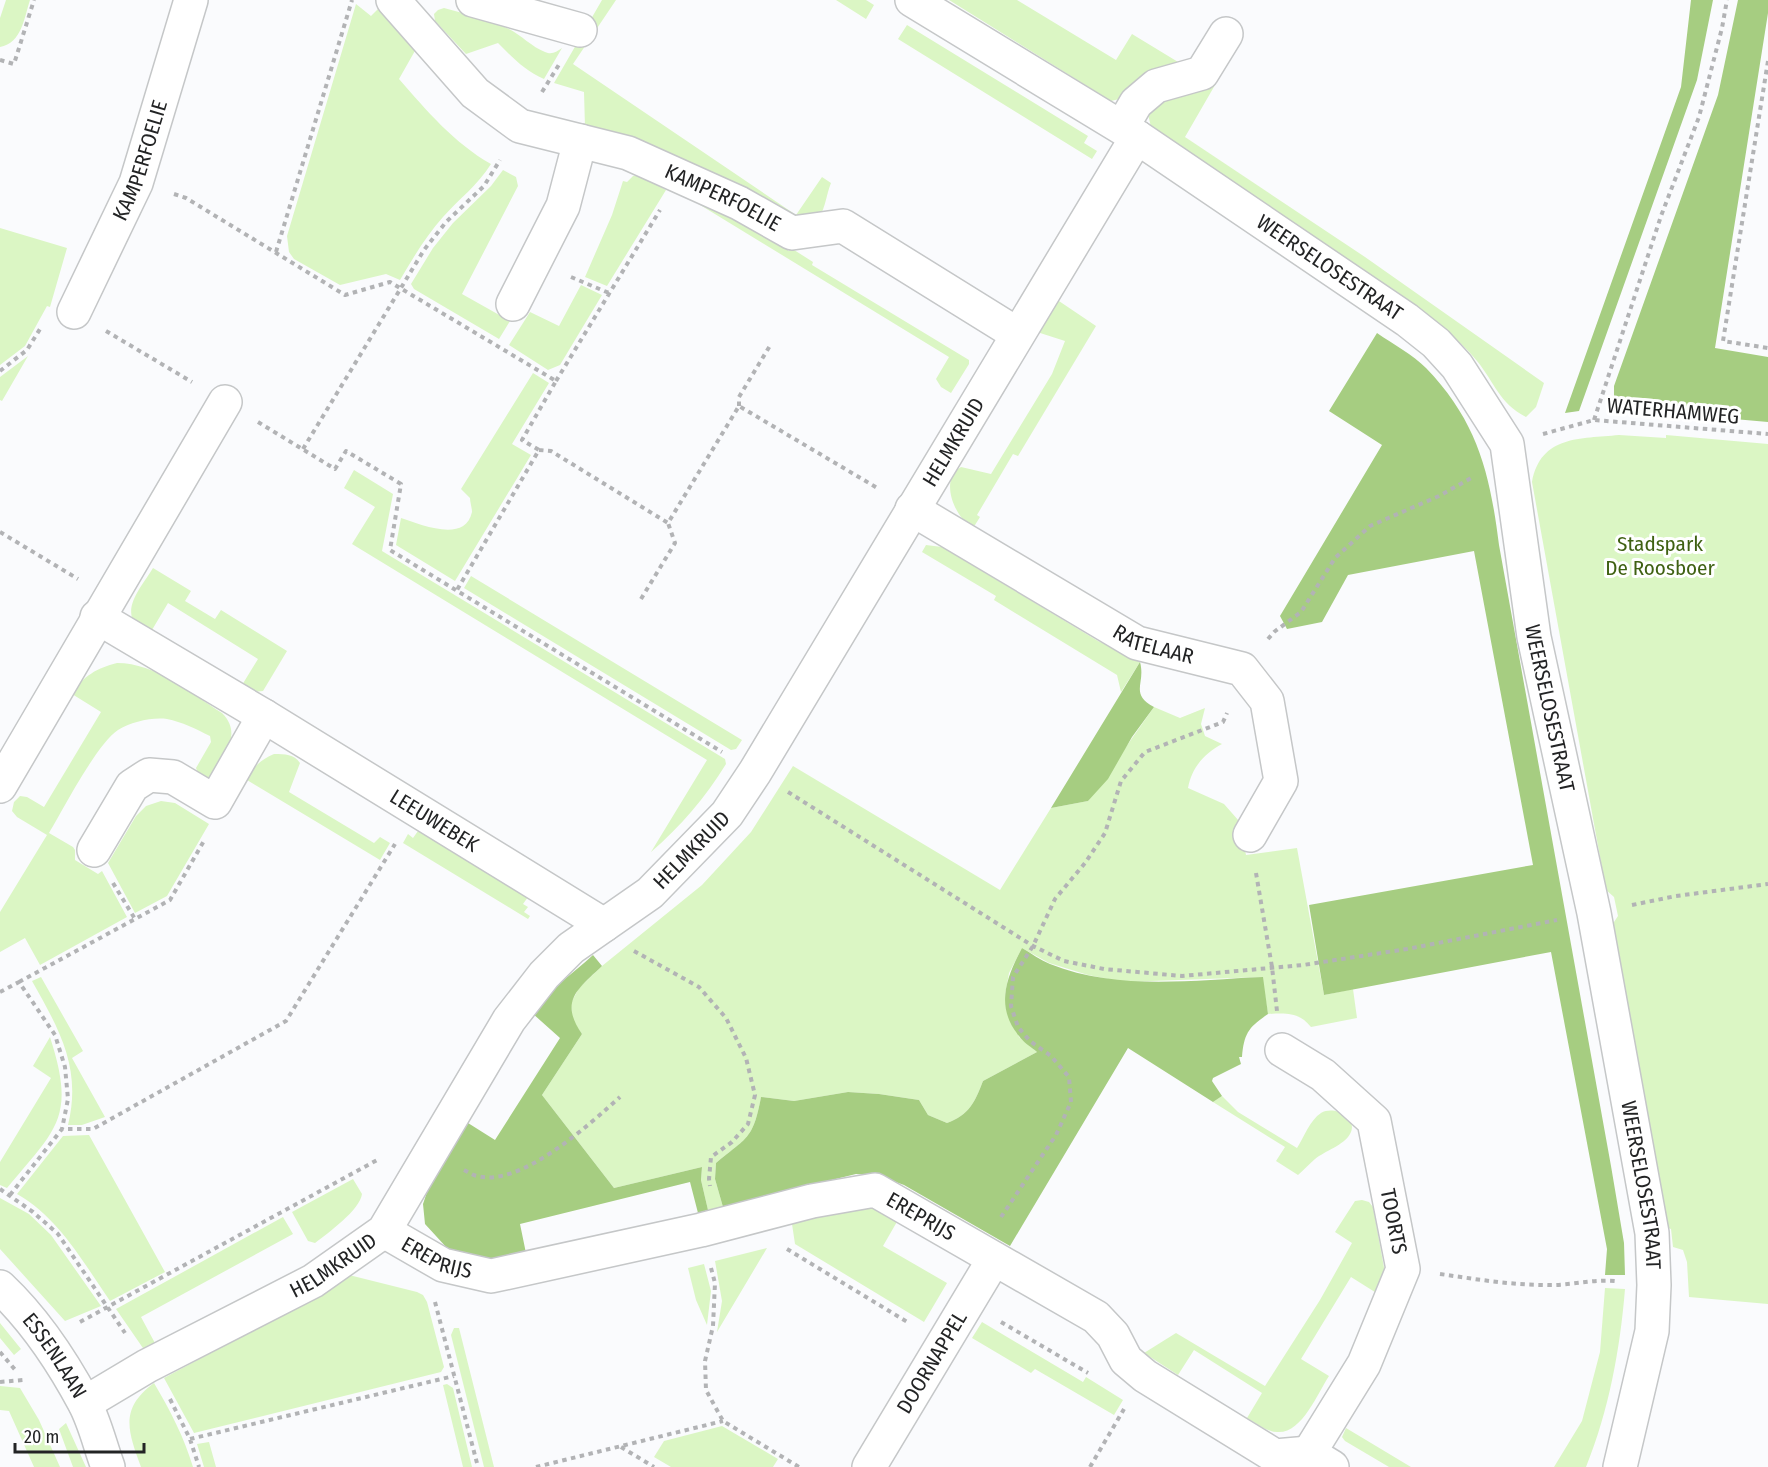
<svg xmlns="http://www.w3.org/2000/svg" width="1768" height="1467" viewBox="0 0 1768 1467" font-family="'Fira Sans Condensed',sans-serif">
  <rect width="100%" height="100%" fill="#fafbfd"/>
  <path fill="#dbf6c4" d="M6,0H30C24,18 22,43 0,47V18Z
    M602,0H616L573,64L796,215L822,177L831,183C826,195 826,207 819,217L794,222L632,139L610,131L585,127L584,92L554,83Z
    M836,0H866L874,5L866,19Z
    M949,0H1017L1116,60L1132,34L1183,65L1128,97L1111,101Z
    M356,4L371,16L379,8L416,49L399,79C427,111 454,143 491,164C478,185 459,199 443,217C426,236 413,258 400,280L386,274L340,285L294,259L289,252L287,236Z
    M444,8C466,14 489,19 509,29C521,35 532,47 545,52C552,55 556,52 562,48L544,79C525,71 512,57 498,43L466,54L435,21L434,14L438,10Z
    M907,25L1088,136L1084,143L1097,151L1092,159L898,39Z
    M1226,66L1185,137L1365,257L1544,383L1536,407L1526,417C1499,403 1495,383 1477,361C1458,338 1434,320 1411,302L1151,127L1147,110L1156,97L1214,77Z
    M503,170L516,177L518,186L462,294L510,321L499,339L414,289L411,284L433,248L453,223L491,186Z
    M633,176H640L666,190L607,286L585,277L612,215L623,181L627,182Z
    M692,200L737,220L789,251L791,248L813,262L812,265L969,360V364L951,393L941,387L936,379L949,357Z
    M0,228L67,248L50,307L47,306L25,346L0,365Z
    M581,285L602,295L560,365L548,370L509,345L530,312L559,326Z
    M1053,297L1096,326L1018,456L1013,454L977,515L980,517L975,525L972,527C954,517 939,478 961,467L991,474L1052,374L1065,341L1037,332Z
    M28,356L2,401L0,400V377Z
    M533,373L549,383L512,444L531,455L455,581L396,545L401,518C420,524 465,544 472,512C472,508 470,502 470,498L461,489Z
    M1619,435L1666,438V435L1768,444V1304L1689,1297L1687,1262L1683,1250L1673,1247L1671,1229L1665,1227L1612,925L1618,916L1614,897L1606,890L1532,482C1541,435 1580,439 1619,435Z
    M354,470L393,494L382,551L725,759L726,764C705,798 681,826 651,852L707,760L352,544L375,507L344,488Z
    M926,545L942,547L1098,641L1135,658L1140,662L1121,692L1117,675L994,600L996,596L922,552Z
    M153,568L191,591L185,601L215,619L221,610L287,651L263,691L254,692L242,685L258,659L168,603L152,630L132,618C127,601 145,582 153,568Z
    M471,576L742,740L736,749L731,750L464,588Z
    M117,663C156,663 190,693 222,713C243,734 224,755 212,775L209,778L198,773L196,768L211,742L210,736C196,729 182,722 167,719C152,717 131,722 118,730C96,745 64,808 49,833L73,847L75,850V860L98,874L102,871L127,917L40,965L25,938L0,952V912L47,835L17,817L12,811L14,802L20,796L27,797L44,807L101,712L72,694C83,676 97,668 117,663Z
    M1154,707L1180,718L1205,708L1201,724L1205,736L1222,744C1204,754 1192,767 1188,788L1224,804L1239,821L1246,855L1297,848L1324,995L1353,989L1357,1018L1311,1027C1299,1012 1286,1013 1268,1014L1262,977L1124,982L1088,975L1049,963L1022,948L1009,973L1005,995L1019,1037L1037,1052L983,1081C975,1102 969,1115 947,1123L928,1115L919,1100L879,1094L848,1092L794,1101L761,1097C753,1140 747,1137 716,1163L715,1179L723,1207L708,1210L701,1180L702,1167L614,1188L542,1095L582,1034L572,1020L571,1003L579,988L602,966L702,885L751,832L793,766L1000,890L1051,808L1088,801Z
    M274,754C285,754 294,754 300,763L289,792L374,843L380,837L390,843L380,860L247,780C254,766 260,760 274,754Z
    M161,801L175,803L209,824L167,896L135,913L108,863L136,816L146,806Z
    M418,831L528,897L523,904L528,907L524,912L530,916L528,919L403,843L408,834L413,838Z
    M41,977L83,1051L72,1058L105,1117L82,1125H68C82,1068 59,1029 32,981Z
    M50,1037C76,1118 57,1128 7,1188L0,1185V1162L51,1078L33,1066Z
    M1222,1096L1238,1112L1297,1148C1304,1137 1310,1120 1321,1113C1335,1105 1359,1118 1350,1134C1344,1145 1325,1151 1315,1159C1309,1164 1304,1170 1298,1175L1276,1161L1285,1147L1213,1102Z
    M89,1135L165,1272L110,1301C83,1262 59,1218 17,1194L63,1136Z
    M353,1179L362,1194C360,1210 328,1233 315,1243L308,1241L292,1212Z
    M0,1198L29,1214L51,1235L101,1306L65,1321L0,1249Z
    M1362,1200L1369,1202L1373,1207L1385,1273L1378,1294L1351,1277L1301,1359L1329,1376C1317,1394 1302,1434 1277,1432C1267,1432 1256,1423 1247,1418L1262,1393L1194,1350L1178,1375L1144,1353L1176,1333L1265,1386L1320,1300L1352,1243L1335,1232L1355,1201Z
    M855,1207C872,1207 884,1211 898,1220L883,1246L947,1283L924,1322L795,1244L792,1224Z
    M283,1217L293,1234L141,1317L156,1345L145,1351L116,1309Z
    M767,1248L717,1332L722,1301L715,1261Z
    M704,1264L711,1291L707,1325L696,1300L688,1268Z
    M349,1275L417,1292L423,1295L427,1302L444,1367L441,1372L194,1433L164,1378L326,1291Z
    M1605,1288L1625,1289C1620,1350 1609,1410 1586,1467H1554L1582,1421L1600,1352Z
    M982,1322L1083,1382L1086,1377L1123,1400L1114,1415L1035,1369L1031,1373L972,1338Z
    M0,1323L21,1349L14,1355L0,1338Z
    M454,1328H459L494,1467H484L451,1335Z
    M154,1383C170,1410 184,1437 193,1467H141C128,1431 119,1409 154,1383Z
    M447,1384L453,1388L472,1467H463L443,1385Z
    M0,1386L20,1388L39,1420L60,1467H34L9,1411L0,1410Z
    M66,1423L86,1467H73L59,1429Z
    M722,1426L778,1459L773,1467H671L654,1457L664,1441Z
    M1346,1428L1411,1467H1389L1345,1441L1342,1437Z
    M209,1442L216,1467H204L197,1444Z"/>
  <path fill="#a6cd81" d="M1691,0H1713L1697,80L1579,411L1565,413L1681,87Z
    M1738,0H1768V13L1715,348L1768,357V422L1621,409L1614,399V386L1718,95Z
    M1377,333C1393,344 1413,355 1426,368C1478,422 1490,474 1499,545L1611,1166L1624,1243L1625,1275H1605L1607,1249L1551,952L1324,995L1309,905L1533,865L1474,551L1348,575L1322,622L1287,629L1280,616L1382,445L1329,411Z
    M1140,662C1146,684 1129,693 1154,707L1132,737L1108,779L1088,801L1051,808Z
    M1022,948C1031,953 1040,960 1050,964C1118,991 1191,980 1263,977L1268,1014C1249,1027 1244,1033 1242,1057H1239L1241,1064L1213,1078L1212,1081L1222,1096L1213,1102L1128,1048L1010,1246L904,1185L877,1175L856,1174L723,1207L715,1179L716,1163C747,1137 753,1140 761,1097L794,1101L848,1092L879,1094L919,1100L928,1115L947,1123C969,1115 975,1102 983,1081L1037,1052C1031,1047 1023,1042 1019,1036C995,1007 1006,978 1022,948Z
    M593,955L602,966C578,989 559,1001 582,1034L542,1095L614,1188L702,1167L701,1180L708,1210L698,1213L690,1182L520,1224L527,1258L506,1262L481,1258L447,1248L425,1224L423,1204L429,1186L468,1123L495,1140L560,1038L532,1013L534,1004C553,987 574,973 593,955Z"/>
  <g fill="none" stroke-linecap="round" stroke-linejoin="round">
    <defs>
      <g id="minor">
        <path id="s1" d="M393,0L475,93L520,126L628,153L739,203L792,233L843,226L1017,334"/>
        <path d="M473,0L580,30"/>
        <path id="s2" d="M912,0L1137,137L1407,320L1436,343L1457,366L1507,444L1534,637L1594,913L1652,1233L1654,1285L1652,1331L1620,1467"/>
        <path d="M1122,127L1136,103L1156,86L1202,73L1226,34"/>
        <path d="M513,304L563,206L580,141"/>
        <path id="s3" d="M74,312L136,183L191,0"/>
        <path id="s4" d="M912,509L1137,643L1242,669L1267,701L1281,781L1250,835"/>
        <path id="s5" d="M97,617L264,716L604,925"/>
        <path d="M0,786L225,402"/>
        <path d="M94,850L132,786L149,775L173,777L215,802L264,716"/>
        <path id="s6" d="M1282,1050L1323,1075L1374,1121L1403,1269L1364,1364L1309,1453"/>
        <path id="s7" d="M384,1231L443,1265L491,1276L701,1230L812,1201L875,1190L1096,1317L1113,1335L1126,1360L1145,1376L1275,1456L1309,1453L1332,1467"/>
        <path id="s8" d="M85,1403L147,1366L313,1281L384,1231L509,1020L544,975L571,948L650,893L727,814L755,772L1137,137"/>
        <path id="s9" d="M869,1467L994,1259"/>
      </g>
      <g id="tertiary">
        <path id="s10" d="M0,1287C34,1319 62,1361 84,1402C95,1422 100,1446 108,1467"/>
      </g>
    </defs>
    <use href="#minor" stroke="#c5c7c8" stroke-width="36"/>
    <use href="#tertiary" stroke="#c5c7c8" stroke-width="36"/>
    <path stroke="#b2b3b5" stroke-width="4" stroke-dasharray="4.5 4.5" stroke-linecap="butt" d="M0,60L14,64L34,0
      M1768,61L1723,341L1768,348
      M542,92L560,63
      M174,194L186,198L345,295L390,282L556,381L522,440L539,450L457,590
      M276,252L352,0
      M571,277L609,293
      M106,331L192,382
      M0,371L27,350L40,329
      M556,381L660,210
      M739,406V397L771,344
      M1594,420L1661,216L1699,117L1722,28L1727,0
      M258,422L335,469L346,451L401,484L390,550L722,752
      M1543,434L1594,420L1768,434
      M303,449L424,250L446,222L484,186L500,160
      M539,450L551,451L668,523L739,406L879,489
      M0,532L78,579
      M641,599L675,543L668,523
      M1268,639L1274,632L1301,612L1335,558L1370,526L1439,496L1473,477
      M788,792L1033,946L1064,961L1104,969L1182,976L1303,965L1407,949L1557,920
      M1256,873L1272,967L1277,1011
      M113,883L135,919
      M1632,905L1676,896L1768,884
      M634,951L699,987L726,1018L746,1058L755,1095L748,1124L732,1142L711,1157L709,1179L710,1186
      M19,982L170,900L205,839
      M0,992L19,982L55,1035L65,1067L68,1099L62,1129
      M464,1170C468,1172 472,1175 477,1176C520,1188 590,1124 620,1097
      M0,1189L33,1212L58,1234L125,1333
      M10,1195L62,1129H93L286,1021L395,844
      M1001,1217L1056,1135L1071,1102L1069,1077L1051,1056L1030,1041L1018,1027L1011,1006L1013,977L1033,946L1055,899L1085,863L1105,833L1121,781L1145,752L1223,722L1227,713
      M787,1249L909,1323
      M711,1268L715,1283L713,1326L705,1361L706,1390L723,1421L799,1467
      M1440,1274C1475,1279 1510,1285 1546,1285C1569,1286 1591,1279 1615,1281
      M435,1302L478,1467
      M80,1322L379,1159
      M1001,1322L1088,1373
      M0,1352L17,1372
      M0,1382L23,1380
      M170,1399L190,1439L199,1467
      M190,1439L454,1376
      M621,1447L654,1467
      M536,1467L723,1421
      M1090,1467L1124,1409"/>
    <use href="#minor" stroke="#fff" stroke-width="33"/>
    <use href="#tertiary" stroke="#fff" stroke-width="33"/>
  </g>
  <g text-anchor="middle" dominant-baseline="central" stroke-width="6" stroke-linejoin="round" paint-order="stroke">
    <g font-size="21" fill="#232425" stroke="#fff">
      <text stroke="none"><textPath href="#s3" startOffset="166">KAMPERFOELIE</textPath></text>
      <text stroke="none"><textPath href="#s1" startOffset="396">KAMPERFOELIE</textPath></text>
      <text stroke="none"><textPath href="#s2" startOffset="496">WEERSELOSESTRAAT</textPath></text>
      <text transform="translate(1673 411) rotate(5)">WATERHAMWEG</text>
      <text stroke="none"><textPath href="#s8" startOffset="1328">HELMKRUID</textPath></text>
      <text stroke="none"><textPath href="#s4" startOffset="278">RATELAAR</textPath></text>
      <text stroke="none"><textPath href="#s2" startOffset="1018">WEERSELOSESTRAAT</textPath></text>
      <text stroke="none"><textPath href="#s5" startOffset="394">LEEUWEBEK</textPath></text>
      <text stroke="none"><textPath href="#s8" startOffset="842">HELMKRUID</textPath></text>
      <text stroke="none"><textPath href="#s2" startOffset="1504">WEERSELOSESTRAAT</textPath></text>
      <text stroke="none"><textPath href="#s7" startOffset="564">EREPRIJS</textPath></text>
      <text stroke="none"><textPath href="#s6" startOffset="219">TOORTS</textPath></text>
      <text stroke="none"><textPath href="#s7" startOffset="60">EREPRIJS</textPath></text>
      <text stroke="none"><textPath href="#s8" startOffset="284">HELMKRUID</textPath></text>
      <text stroke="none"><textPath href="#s10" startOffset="88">ESSENLAAN</textPath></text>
      <text stroke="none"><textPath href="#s9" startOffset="122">DOORNAPPEL</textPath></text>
    </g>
    <g font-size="21" fill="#3f6112" stroke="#fff">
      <text x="1660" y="544">Stadspark<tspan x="1660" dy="24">De Roosboer</tspan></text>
    </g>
  </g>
  <path d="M15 1443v9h129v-9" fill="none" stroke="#232425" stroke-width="3"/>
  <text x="24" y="1443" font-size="18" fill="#232425" stroke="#ffffff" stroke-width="4.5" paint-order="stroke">20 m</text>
</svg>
